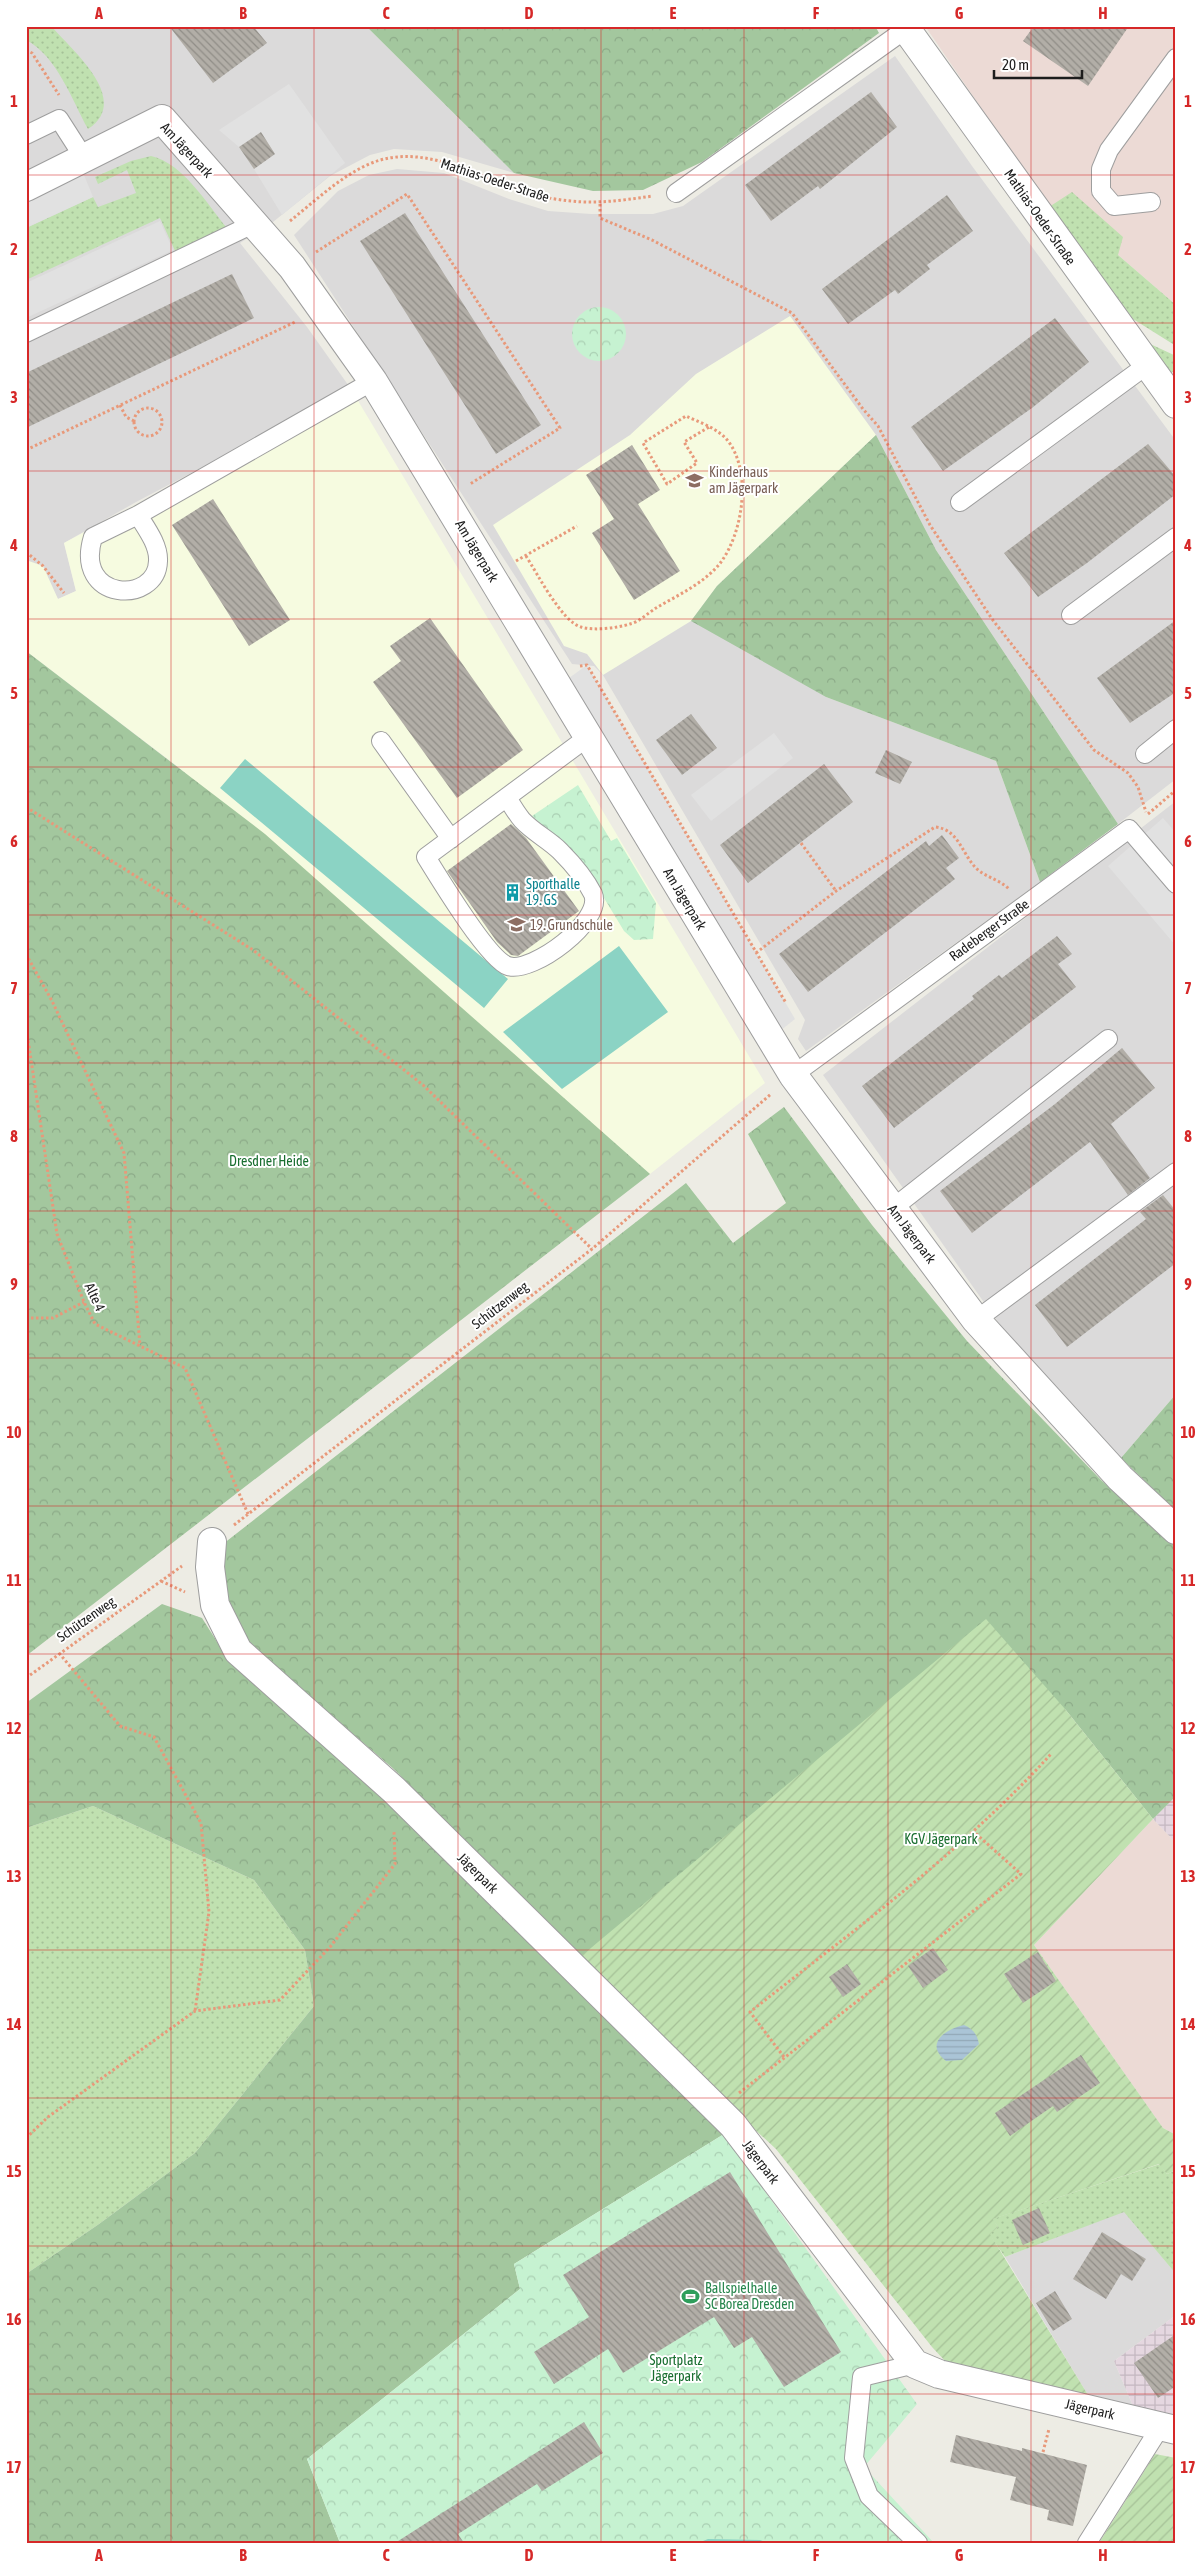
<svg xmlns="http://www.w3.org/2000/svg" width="1202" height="2569" viewBox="0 0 1202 2569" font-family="'Asap Condensed',sans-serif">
  <defs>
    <pattern id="industrial-grid" width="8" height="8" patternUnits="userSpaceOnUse" patternTransform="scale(1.25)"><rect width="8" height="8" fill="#e5d7e0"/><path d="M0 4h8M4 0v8" fill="none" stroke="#c4b8c0"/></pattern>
    <pattern id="grass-dots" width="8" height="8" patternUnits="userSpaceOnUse" patternTransform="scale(1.25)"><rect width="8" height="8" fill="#c0e1b0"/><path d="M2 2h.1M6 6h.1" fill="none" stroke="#a5c197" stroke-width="1.8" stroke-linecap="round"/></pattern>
    <pattern id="forest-crowns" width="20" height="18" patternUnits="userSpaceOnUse" patternTransform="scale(1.25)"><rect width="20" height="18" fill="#a3c79e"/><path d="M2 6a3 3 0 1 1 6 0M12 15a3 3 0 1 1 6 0" fill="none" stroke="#8caa88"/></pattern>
    <pattern id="park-crowns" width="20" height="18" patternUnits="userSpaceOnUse" patternTransform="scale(1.25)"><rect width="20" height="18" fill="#c6f2d1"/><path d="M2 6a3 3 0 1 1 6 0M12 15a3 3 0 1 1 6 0" fill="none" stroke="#aacfb3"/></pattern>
    <pattern id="garden-furrows" width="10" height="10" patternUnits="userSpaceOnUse" patternTransform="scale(1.25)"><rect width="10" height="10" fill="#c0e1b0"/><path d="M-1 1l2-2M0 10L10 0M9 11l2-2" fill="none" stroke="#a5c197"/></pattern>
    <pattern id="water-rules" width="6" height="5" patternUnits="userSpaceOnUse" patternTransform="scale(1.25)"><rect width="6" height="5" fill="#aac4d6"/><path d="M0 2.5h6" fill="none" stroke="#92a8b7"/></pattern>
    <pattern id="building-back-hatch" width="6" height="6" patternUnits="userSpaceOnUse" patternTransform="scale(1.25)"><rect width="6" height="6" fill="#b2aea7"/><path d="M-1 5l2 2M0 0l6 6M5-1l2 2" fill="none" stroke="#908d87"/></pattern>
  </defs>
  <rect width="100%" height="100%" fill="#edece4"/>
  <path fill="#dbdada" d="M26,26H366L514,173L442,152L394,149L370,155L330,176L273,222L240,243L307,327L351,389L136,502L64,543L76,591L58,599L26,562Z
    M895,56L972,166L1176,441V779L1118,824L936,550L876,435L826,697L996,761L1040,882L806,1051L798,1039L805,1020L603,675L594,666L572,664L294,235L338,191L369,175L397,169L444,173L509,199L548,211L591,214H653L683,206Z
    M1176,801V1394L1121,1458L1005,1332L823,1075Z
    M1124,2211L1176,2274V2315L1114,2361L1133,2406L1088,2395L1005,2257Z"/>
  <path fill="#ecdad5" d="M925,26H1176V305L1118,255L1049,207Z
    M1153,1819L1176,1843V2135L1163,2128L1034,1945Z"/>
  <path fill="url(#industrial-grid)" d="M1176,1796V1843L1153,1819Z
    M1176,2315V2417L1133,2406L1114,2361Z"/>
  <path fill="#f6fbe0" d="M790,316L876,435L717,586L691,621L603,675L587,654L564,646L493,525L630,435L696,374Z
    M351,389L765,1083L650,1174L177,766L26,651V560L43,566L58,599L76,591L64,543Z"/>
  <path fill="url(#grass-dots)" d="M26,26H51C73,51 132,100 88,129C72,100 57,56 26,40Z
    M151,156C184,164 206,203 227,228L176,253L160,218L26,280V228L93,197L98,207L136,193L127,170L98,184L95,177L131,161Z
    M1072,192L1123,237L1118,255L1176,305V346L1133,319L1049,207Z
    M1146,342L1176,356V369L1168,376Z
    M93,1806L254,1880L305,1950L314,2006L195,2153L99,2224L26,2274V1828Z
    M1160,2164L1167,2174L1176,2170V2274L1124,2212L1005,2257L989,2234L998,2227L992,2219Z"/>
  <path fill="url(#forest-crowns)" d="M366,26H875L879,33L702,162L643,190L593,191L514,173Z
    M876,435L936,550L1118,824L1040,882L996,761L826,697L691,621L717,586Z
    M26,651L265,834L650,1174L26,1656Z
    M784,1107L872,1225L967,1341L1101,1480L1176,1547V1796L1153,1819L1065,1709L574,1962L396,1771L245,1641L225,1595L223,1544L686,1183L733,1243L786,1203L748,1134Z
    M1176,1394V1511L1121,1458Z
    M162,1604L202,1618L228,1659L377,1791L724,2134L514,2264L520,2289L307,2459L340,2543H26V2274L99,2224L195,2153L314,2006L305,1950L254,1880L93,1806L26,1828V1703Z"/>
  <path fill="url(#park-crowns)" d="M572 334a27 27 0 1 1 54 0a27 27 0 1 1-54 0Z
    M578,785L611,841L617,838L656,903L653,939L634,940L624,931L581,860L532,816Z
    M724,2134L917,2404L864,2467L934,2543H340L307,2459L520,2289L514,2264Z"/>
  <path fill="url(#garden-furrows)" d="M986,1619L1065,1709L1153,1819L1034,1945L1163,2128L1176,2135V2170L1167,2174L1159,2164L993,2219L998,2227L990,2234L1088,2395L946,2362L932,2347L776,2149L574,1962Z
    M1155,2454L1176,2458V2543H1099Z"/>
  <path fill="#8bd3c4" d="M245,759L508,979L484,1008L220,788Z
    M619,946L668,1012L562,1089L503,1032Z
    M708,2539L760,2540L768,2543H698Z"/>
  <path fill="#e1e1e1" d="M289,84L345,163L282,215L254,169L275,154L261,133L239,147L219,130Z
    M82,170L93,197L26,228V197Z
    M160,221L173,250L26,318V283Z
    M587,665L795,1019L775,1035L569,678Z
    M774,733L793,758L711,821L691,795Z
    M1163,818L1176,833V946L1108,866Z"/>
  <path fill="url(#water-rules)" d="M964,2025C973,2029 977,2034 979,2044L962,2060L946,2061C924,2044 945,2029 964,2025Z"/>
  <path fill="url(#building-back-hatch)" d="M169,26H253L267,43L213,83Z
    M1034,26H1129L1088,86L1023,41Z
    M871,92L897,127L820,189L818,186L771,221L745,185Z
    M261,132L275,154L254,169L239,147Z
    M947,195L973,231L927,265L930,269L898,294L895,290L848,324L822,289Z
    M405,213L541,425L496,454L360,241Z
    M232,274L254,318L26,428V373Z
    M1055,318L1089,362L1032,408L943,471L911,427Z
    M1148,444L1176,477V494L1087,563L1038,597L1004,553Z
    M632,445L660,490L638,504L680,571L634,600L592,533L614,519L586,475Z
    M213,499L290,620L249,646L172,525Z
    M430,618L523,750L457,798L373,682L401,661L390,646Z
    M1176,620V692L1130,723L1097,678Z
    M691,714L717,748L682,775L656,740Z
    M886,750L912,762L900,784L875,773Z
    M824,764L853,802L748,883L720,845Z
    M511,824L526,838L579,911L518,956L511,955L497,942L447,871Z
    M942,835L959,858L946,868L955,879L808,992L779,954L926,841L929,846Z
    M1057,936L1072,954L1058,964L1076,987L894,1128L862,1086L974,999L972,996L999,975L1002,978Z
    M1122,1048L1155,1088L1111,1124L1150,1178L1128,1195L1090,1142L972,1233L940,1191L1055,1104Z
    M1163,1195L1176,1211V1263L1067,1347L1035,1305L1146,1219L1140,1212Z
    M933,1948L948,1970L923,1988L908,1966Z
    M1038,1952L1056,1981L1023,2003L1004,1974Z
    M847,1964L861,1984L843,1997L829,1977Z
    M1081,2055L1100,2083L1057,2112L1053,2106L1010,2136L995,2113Z
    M730,2172L841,2352L784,2387L752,2337L734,2348L714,2317L623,2373L608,2349L554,2384L534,2352L589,2317L563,2275Z
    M1039,2208L1050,2233L1023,2245L1012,2220Z
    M1102,2232L1146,2259L1132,2281L1121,2274L1106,2299L1073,2279Z
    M1055,2291L1072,2319L1053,2331L1036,2303Z
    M1176,2334V2386L1158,2398L1134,2363Z
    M584,2422L603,2453L542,2491L537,2484L458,2534L464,2543H395Z
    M956,2435L1022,2451V2448L1087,2465L1073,2526L1047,2520L1049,2510L1010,2500L1016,2477L950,2462Z"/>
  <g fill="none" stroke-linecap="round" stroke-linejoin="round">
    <defs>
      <path id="service" d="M26,135L59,119L84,158
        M676,193L906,29
        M1151,202L1114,206L1101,191V169L1109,150L1176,58
        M26,333L253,224
        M960,502L1147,365
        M138,515C146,528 159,545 158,561C157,605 73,602 93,537L138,515L373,381
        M1071,615L1176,537
        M381,741L451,839
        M1145,754L1176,729
        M507,798C512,805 516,813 522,820C533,832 549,840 560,851C572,863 586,880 593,894C604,921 532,974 508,966C488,959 439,878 426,857L588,737
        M793,1075L1129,829L1176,884
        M893,1208L1108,1039
        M976,1320L1176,1172
        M915,2364L862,2377L854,2458L869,2496L918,2543
        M1087,2543L1161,2426"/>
      <path id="minor" d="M904,26L1176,404
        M26,187L162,119L292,267L373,381L793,1075L976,1320L1120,1478L1176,1530
        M212,1542L210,1567L215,1605L238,1651L394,1790L733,2125L915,2364L939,2374L1176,2430"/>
    </defs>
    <use href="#service" stroke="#9e9e9e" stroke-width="20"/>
    <use href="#minor" stroke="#9e9e9e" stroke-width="30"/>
    <path stroke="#e8997a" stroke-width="3" stroke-dasharray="2.5 2.5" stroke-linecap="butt" d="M26,50L32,53L59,95
      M600,204V218L652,240L792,313L863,409L878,426L930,525L992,619L1094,750L1128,773L1138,787L1146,812
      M290,221C315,201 339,178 367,165C430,136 494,190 555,199C591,205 617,201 653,196
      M316,252L407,194L560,428L470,484
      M120,405L126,417L134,421
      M134 422a14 14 0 1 1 28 0a14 14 0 1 1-28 0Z
      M26,450L295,322
      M26,552L43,566L64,593
      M526,556C537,573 562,622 581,627C594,631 617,628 630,624C639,622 648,613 656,608C678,595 705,583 721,562C743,532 752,472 728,441C719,429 699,422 686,416L643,443L667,484L697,463L684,442L709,427
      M516,561L577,526
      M580,666L587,665L786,1003
      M26,807L253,950L423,1085L592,1249
      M1148,814L1176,790
      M801,843L836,891
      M756,953L836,891L935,827C958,829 962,853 975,867C984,877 999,879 1009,889
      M26,954L52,1001L124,1153L140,1346
      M26,1026L57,1234L84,1302L95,1324L185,1368L248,1514
      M26,1318H53L84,1302
      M234,1525L592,1249L771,1094
      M161,1581L185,1592
      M59,1653L120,1726L154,1737L201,1823L209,1912L195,2011
      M26,1678L182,1566
      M784,2057L750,2012C854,1930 962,1852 1051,1754
      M739,2093L1021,1874L974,1832
      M26,2138L48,2117L195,2011L280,2000L330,1947L395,1864L394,1830
      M1043,2452L1049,2429"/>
    <use href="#service" stroke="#fff" stroke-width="18"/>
    <use href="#minor" stroke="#fff" stroke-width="28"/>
  </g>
  <path fill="none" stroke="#d62828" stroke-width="1" stroke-opacity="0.55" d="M171,26V2543M314,26V2543M458,26V2543M601,26V2543M744,26V2543M888,26V2543M1031,26V2543M26,175H1176M26,323H1176M26,471H1176M26,619H1176M26,767H1176M26,915H1176M26,1063H1176M26,1211H1176M26,1358H1176M26,1506H1176M26,1654H1176M26,1802H1176M26,1950H1176M26,2098H1176M26,2246H1176M26,2394H1176"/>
  <defs>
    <symbol id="school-bare" viewBox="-9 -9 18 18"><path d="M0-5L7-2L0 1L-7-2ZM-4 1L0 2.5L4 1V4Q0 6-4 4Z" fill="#8d6e63" stroke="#fff" stroke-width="2.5" paint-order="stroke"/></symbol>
    <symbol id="building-bare" viewBox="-9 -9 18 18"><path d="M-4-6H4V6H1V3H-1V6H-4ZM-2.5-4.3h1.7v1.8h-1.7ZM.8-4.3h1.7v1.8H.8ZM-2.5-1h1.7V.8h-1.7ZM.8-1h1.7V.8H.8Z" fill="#0f9aa8" stroke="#fff" stroke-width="2.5" paint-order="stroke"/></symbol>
    <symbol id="stadium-bare" viewBox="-9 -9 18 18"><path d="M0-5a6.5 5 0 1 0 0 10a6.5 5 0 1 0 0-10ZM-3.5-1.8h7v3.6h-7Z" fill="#2e9e5b" stroke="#fff" stroke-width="2.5" paint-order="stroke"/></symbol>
  </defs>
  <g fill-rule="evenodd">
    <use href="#school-bare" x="682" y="468" width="25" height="25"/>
    <use href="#building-bare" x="500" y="880" width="25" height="25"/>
    <use href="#school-bare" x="504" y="912" width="25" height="25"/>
    <use href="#stadium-bare" x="678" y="2284" width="25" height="25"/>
  </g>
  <g text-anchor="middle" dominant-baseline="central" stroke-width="4" stroke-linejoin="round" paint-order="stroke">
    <g font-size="14" fill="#1d1d1d" stroke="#fff">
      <text transform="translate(187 150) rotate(47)">Am Jägerpark</text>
      <text transform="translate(495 180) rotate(18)">Mathias-Oeder-Straße</text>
      <text transform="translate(1040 217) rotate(55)">Mathias-Oeder-Straße</text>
      <text transform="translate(477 551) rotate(59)">Am Jägerpark</text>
      <text transform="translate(685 899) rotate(59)">Am Jägerpark</text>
      <text transform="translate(989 930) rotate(-36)">Radeberger Straße</text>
      <text transform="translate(912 1234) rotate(53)">Am Jägerpark</text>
      <text transform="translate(95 1297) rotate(65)">Alte 4</text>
      <text transform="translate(500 1305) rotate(-38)">Schützenweg</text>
      <text transform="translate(86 1619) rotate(-35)">Schützenweg</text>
      <text transform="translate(478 1873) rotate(45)">Jägerpark</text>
      <text transform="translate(761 2162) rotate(53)">Jägerpark</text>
      <text transform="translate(1090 2409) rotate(13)">Jägerpark</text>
    </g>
    <g font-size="14" fill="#785e54" stroke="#fff" text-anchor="start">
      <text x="709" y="472">Kinderhaus<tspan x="709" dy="16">am Jägerpark</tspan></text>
      <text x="530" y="925">19. Grundschule</text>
    </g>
    <g font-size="14" fill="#0d838f" stroke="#fff" text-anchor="start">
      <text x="526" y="884">Sporthalle<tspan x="526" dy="16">19. GS</tspan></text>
    </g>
    <g font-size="14" fill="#186e2f" stroke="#fff">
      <text x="269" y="1161">Dresdner Heide</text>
      <text x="941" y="1839">KGV Jägerpark</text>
      <text x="676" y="2360">Sportplatz<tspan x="676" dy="16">Jägerpark</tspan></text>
    </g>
    <g font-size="14" fill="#27864d" stroke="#fff" text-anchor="start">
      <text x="705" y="2288">Ballspielhalle<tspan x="705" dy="16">SC Borea Dresden</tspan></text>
    </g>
  </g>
  <rect width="1202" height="2569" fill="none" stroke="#ffffff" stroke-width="55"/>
  <path d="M994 70v8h88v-8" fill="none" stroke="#1d1d1d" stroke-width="2.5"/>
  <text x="1002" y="70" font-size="15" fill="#1d1d1d" stroke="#ffffff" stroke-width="4" paint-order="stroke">20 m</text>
  <rect x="28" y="28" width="1146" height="2514" fill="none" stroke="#d62828" stroke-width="2"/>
  <g font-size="16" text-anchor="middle" font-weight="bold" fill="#d62828">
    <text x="99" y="19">A</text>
    <text x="243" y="19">B</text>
    <text x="386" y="19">C</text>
    <text x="529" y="19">D</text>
    <text x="673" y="19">E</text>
    <text x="816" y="19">F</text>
    <text x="959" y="19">G</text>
    <text x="1103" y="19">H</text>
    <text x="14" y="107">1</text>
    <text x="1188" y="107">1</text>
    <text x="14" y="255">2</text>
    <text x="1188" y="255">2</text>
    <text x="14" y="403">3</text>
    <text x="1188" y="403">3</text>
    <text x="14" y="551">4</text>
    <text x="1188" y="551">4</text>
    <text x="14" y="699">5</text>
    <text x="1188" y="699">5</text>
    <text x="14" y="847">6</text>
    <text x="1188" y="847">6</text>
    <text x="14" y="994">7</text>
    <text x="1188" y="994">7</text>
    <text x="14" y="1142">8</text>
    <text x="1188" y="1142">8</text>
    <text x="14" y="1290">9</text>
    <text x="1188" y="1290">9</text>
    <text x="14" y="1438">10</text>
    <text x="1188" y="1438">10</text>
    <text x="14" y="1586">11</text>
    <text x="1188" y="1586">11</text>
    <text x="14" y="1734">12</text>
    <text x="1188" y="1734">12</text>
    <text x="14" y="1882">13</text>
    <text x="1188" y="1882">13</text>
    <text x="14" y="2030">14</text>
    <text x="1188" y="2030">14</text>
    <text x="14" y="2177">15</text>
    <text x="1188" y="2177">15</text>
    <text x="14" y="2325">16</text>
    <text x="1188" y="2325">16</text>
    <text x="14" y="2473">17</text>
    <text x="1188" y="2473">17</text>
    <text x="99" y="2561">A</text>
    <text x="243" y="2561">B</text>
    <text x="386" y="2561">C</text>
    <text x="529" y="2561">D</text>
    <text x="673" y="2561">E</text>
    <text x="816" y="2561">F</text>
    <text x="959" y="2561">G</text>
    <text x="1103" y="2561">H</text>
  </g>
</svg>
